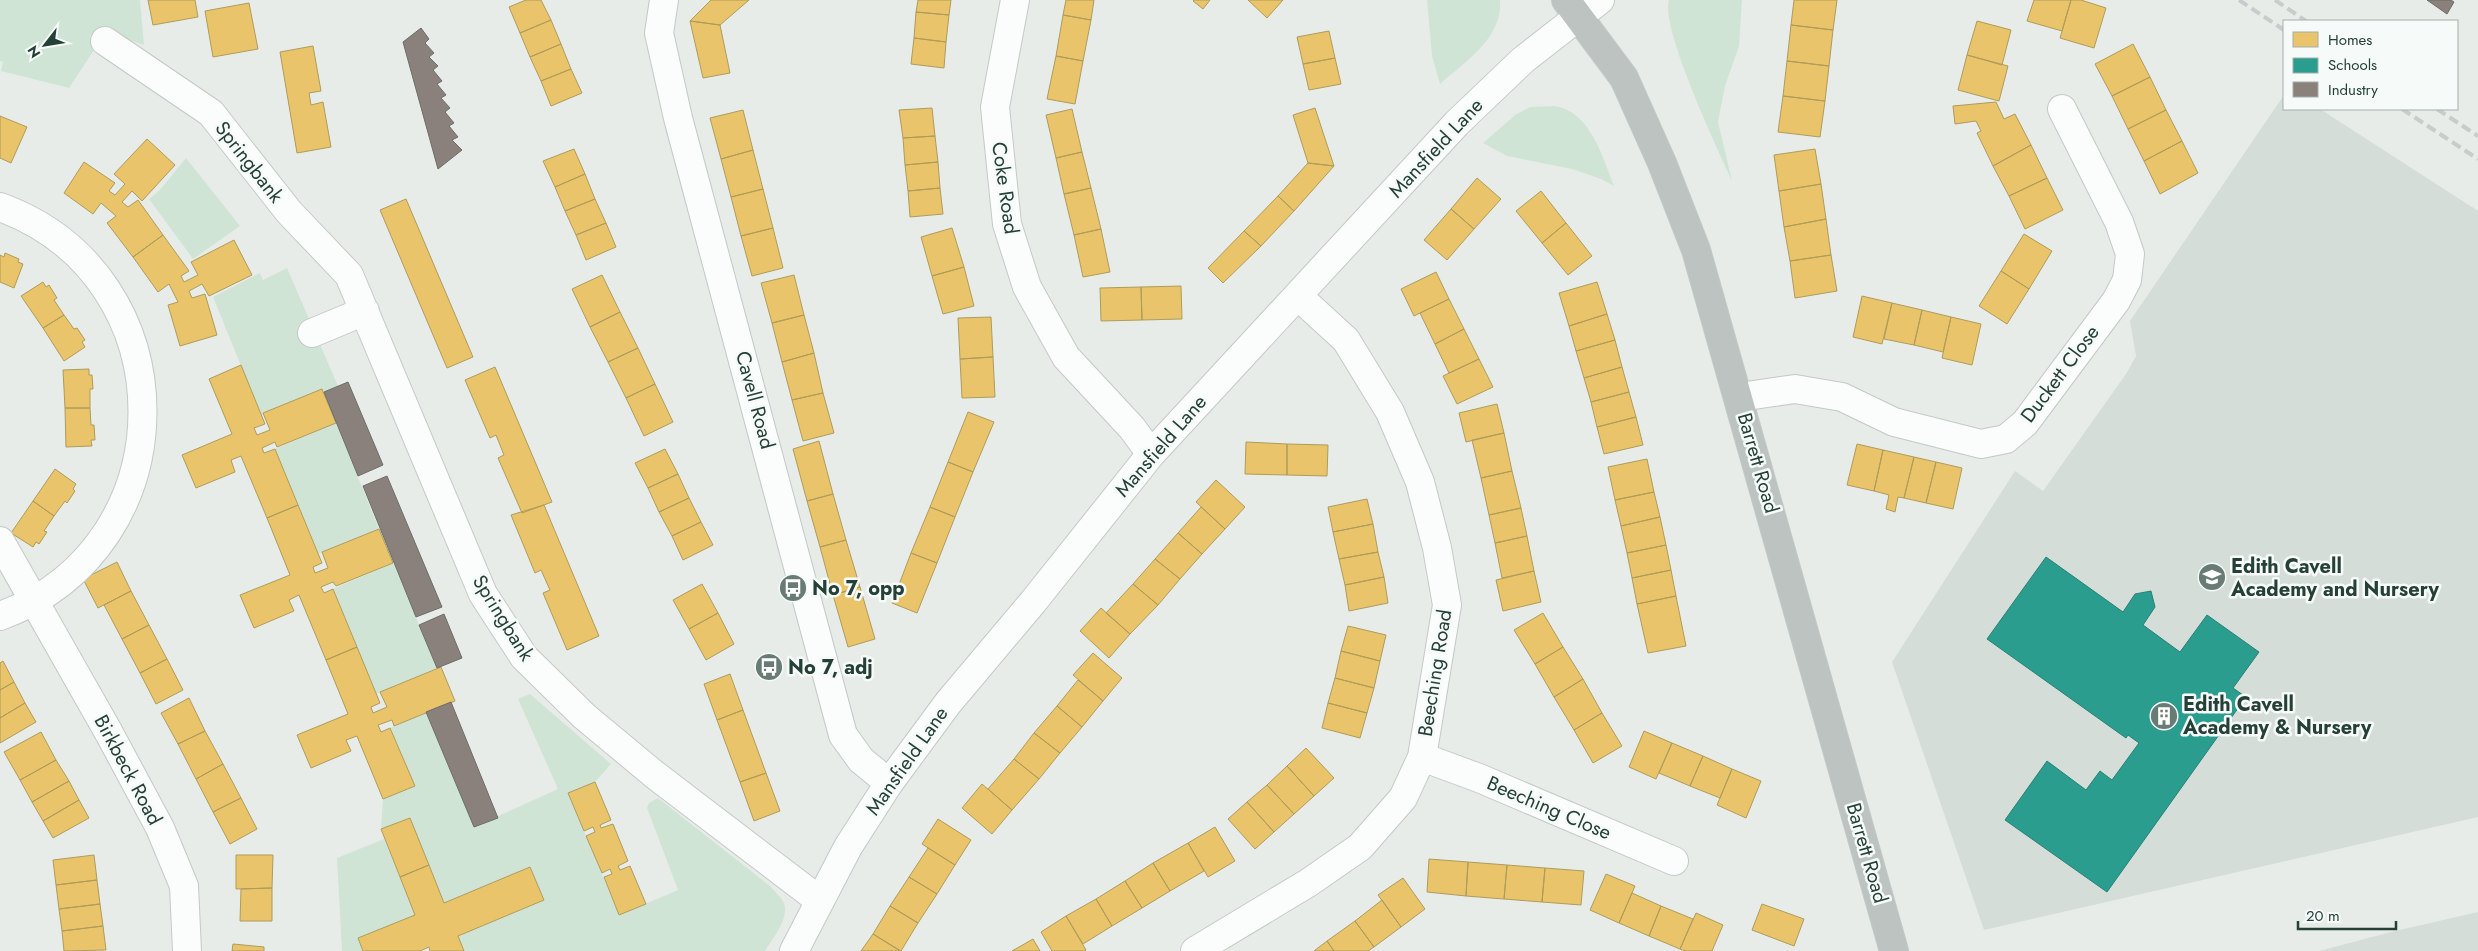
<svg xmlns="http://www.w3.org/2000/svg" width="2478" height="951" viewBox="0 0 2478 951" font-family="Jost,sans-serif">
  <rect width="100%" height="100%" fill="#e7ece9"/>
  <path fill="#d5ddd9" d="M2284,95V109H2320L2478,211V817L1984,930L1892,662L2015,471L2043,491L2126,374L2136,356L2130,321Z
    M2478,912V951H2319L2391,932Z"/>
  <path fill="#d0e4d5" d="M0,0H140L144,45L109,33L102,38L69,88L1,71L3,62L0,61Z
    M1427,0H1500C1503,38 1466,61 1440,84L1432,56Z
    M1669,0H1742L1739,46L1725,86L1718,122L1732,181C1718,150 1660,28 1669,0Z
    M1554,106C1590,110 1603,158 1614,186L1601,179L1572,169L1507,156L1483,143L1515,115L1530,107Z
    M186,158L240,226L193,259L149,199L159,191Z
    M287,268L338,386L324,392L322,389L261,415L213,297L260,273L263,280Z
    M336,423L379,529L318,554L275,449Z
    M393,563L437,668L376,694L333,589Z
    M530,694L611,764L595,782L568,793L619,915L678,890L647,808L649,803L658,798L770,886C774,891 780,896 783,901C791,917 773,938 765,951H464L458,936L544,900L530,867L444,903L410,818L381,829L383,799L415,786L390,728L426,712L474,827L558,789L518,699Z
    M384,839L415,915L358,938L363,951H342L337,858Z"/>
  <path fill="#e9c46a" stroke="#ae9c5b" d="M148,0H195L198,17L153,25Z
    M526,0H541L551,20L520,33L509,7Z
    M711,0H749L720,25L690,21Z
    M918,0H951L949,15L916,12Z
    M1066,0H1094L1091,20L1063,15Z
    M1194,0H1210L1203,9L1193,1Z
    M1248,0H1283L1267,18Z
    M1794,0H1837L1833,30L1791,25Z
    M2034,0H2071L2062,31L2027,21Z
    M2071,0H2081L2106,8L2094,48L2060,38Z
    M249,3L258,49L213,57L205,11Z
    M916,12L949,15L946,42L914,38Z
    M1063,15L1091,20L1083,61L1056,56Z
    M551,20L561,44L530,57L520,33Z
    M690,21L720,25L730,73L703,78Z
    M1977,21L2011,30L2002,65L1967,55Z
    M1791,25L1833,30L1829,66L1787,61Z
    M1329,31L1335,58L1303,64L1297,37Z
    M914,38L946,42L944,68L911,64Z
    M561,44L571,69L541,81L530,57Z
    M2133,44L2150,77L2112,96L2095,64Z
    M313,46L321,91L309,93L311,105L323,102L331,147L297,153L280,52Z
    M1967,55L2008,66L1999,101L1958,90Z
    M1056,56L1083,61L1075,104L1047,99Z
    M1335,58L1341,84L1309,90L1303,64Z
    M1787,61L1829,66L1825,101L1783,96Z
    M571,69L582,93L551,106L541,81Z
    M2150,77L2166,110L2128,129L2112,96Z
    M1783,96L1825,101L1820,137L1778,132Z
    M1996,102L2004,119L2015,114L2031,145L1993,166L1977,133L1981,131L1976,121L1955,124L1953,106Z
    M932,108L935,136L903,138L899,110Z
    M1315,108L1334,166L1308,163L1293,115Z
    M1072,109L1082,152L1056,158L1046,115Z
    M743,110L753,150L721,159L710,118Z
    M2166,110L2182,141L2144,161L2128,129Z
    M0,116L27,127L11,163L0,158Z
    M935,136L938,162L905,165L903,138Z
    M147,139L175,165L142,201L132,191L122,202L128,207L138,200L163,235L133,257L107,223L116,216L101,203L93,214L64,193L84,162L115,183L109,191L115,195L125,184L114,174Z
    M2182,141L2198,173L2160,194L2144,161Z
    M2031,145L2047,178L2009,196L1993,166Z
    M574,149L585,174L555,187L543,161Z
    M1815,149L1821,184L1779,191L1774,155Z
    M753,150L763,189L731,197L721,159Z
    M1082,152L1091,188L1064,194L1056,158Z
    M938,162L940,188L908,191L905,165Z
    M1308,163L1334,166L1294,211L1278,196Z
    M585,174L595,199L565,211L555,187Z
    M1477,178L1501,199L1474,229L1451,209Z
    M2047,178L2063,210L2025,229L2009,196Z
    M1821,184L1826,219L1784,227L1779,191Z
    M940,188L943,214L910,217L908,191Z
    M1091,188L1101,229L1074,235L1064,194Z
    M763,189L773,228L741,236L731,197Z
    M1541,191L1566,223L1542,243L1516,211Z
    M1278,196L1294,211L1261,246L1244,231Z
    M406,199L473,357L447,368L380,210Z
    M595,199L606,223L576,235L565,211Z
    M1451,209L1474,229L1447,260L1424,240Z
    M1826,219L1831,255L1790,261L1784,227Z
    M606,223L616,247L586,260L576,235Z
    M1566,223L1592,256L1568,275L1542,243Z
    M773,228L783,268L752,276L741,236Z
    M952,228L964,267L932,276L921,237Z
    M1101,229L1110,272L1083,277L1074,235Z
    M1244,231L1261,246L1223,283L1208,268Z
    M2024,234L2052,251L2029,289L2001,271Z
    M163,235L189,271L181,276L184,282L198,275L191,262L234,240L252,275L209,296L202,284L189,291L192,298L205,294L217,335L180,346L168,305L178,302L169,284L158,292L133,257Z
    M5,253L19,259L18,262L23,264L14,288L0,282V255L4,257Z
    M1831,255L1837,291L1795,298L1790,261Z
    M964,267L974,306L943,314L932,276Z
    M2001,271L2029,289L2007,324L1979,306Z
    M1436,272L1449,299L1414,316L1401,289Z
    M602,275L620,312L590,327L572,289Z
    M794,275L804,315L772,323L761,283Z
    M43,282L46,287L49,285L57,298L54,300L64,315L43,328L21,296Z
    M1597,282L1607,314L1569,326L1559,293Z
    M1181,286L1182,319L1142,320L1141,287Z
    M1141,287L1142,320L1101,321L1100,288Z
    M1862,296L1892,303L1882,344L1853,337Z
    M1449,299L1464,329L1435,344L1420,313Z
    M1892,303L1922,310L1914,345L1884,339Z
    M1922,310L1951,317L1943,352L1914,345Z
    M620,312L638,348L608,362L590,327Z
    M1607,314L1615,340L1576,351L1569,326Z
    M64,315L74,329L77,328L85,340L82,342L85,347L64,361L43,328Z
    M804,315L814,353L782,362L772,323Z
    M991,317L993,357L960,359L958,318Z
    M1951,317L1981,324L1972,365L1942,358Z
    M1464,329L1479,359L1449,373L1435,344Z
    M1615,340L1622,367L1584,378L1576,351Z
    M638,348L655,384L626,398L608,362Z
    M814,353L823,393L792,400L782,362Z
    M993,357L995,397L962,398L960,359Z
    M1479,359L1493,387L1457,404L1443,376Z
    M241,365L265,424L254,428L257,435L270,430L263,413L322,389L336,423L277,447L275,442L262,448L264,453L275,449L298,505L267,518L241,456L231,460L235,472L196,488L182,455L232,434L209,379Z
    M495,367L552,502L522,513L498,458L504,455L496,435L490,438L465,380Z
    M1622,367L1629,392L1591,402L1584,378Z
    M89,369V375H92L93,389H90V408H65L63,370Z
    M655,384L673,422L644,436L626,398Z
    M1629,392L1636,417L1597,427L1591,402Z
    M823,393L834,433L803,441L792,400Z
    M1497,404L1504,433L1466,442L1459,413Z
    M65,408H90L91,425H94L95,440H91L92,446L66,447Z
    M968,412L994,422L973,472L948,462Z
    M1636,417L1643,445L1604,454L1597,427Z
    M1504,433L1512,471L1481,478L1472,440Z
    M819,441L833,494L807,501L793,449Z
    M1246,442L1287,444V475L1245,474Z
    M1287,444L1328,445L1327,476L1287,475Z
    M1857,444L1883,450L1874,491L1847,485Z
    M665,449L678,474L648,488L635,463Z
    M1883,450L1914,457L1904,498L1898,497L1895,512L1886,509L1889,495L1874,491Z
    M1914,457L1936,462L1926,503L1904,498Z
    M1647,459L1654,492L1615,500L1608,467Z
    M948,462L973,472L955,517L930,507Z
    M1936,462L1962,468L1953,509L1926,503Z
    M55,469L76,484L73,489L75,491L67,503L65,501L54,516L33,501Z
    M1512,471L1521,508L1489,515L1481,478Z
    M678,474L689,498L659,512L648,488Z
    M1216,480L1245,507L1225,529L1196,502Z
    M1654,492L1660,517L1621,526L1615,500Z
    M833,494L846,540L820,547L807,501Z
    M689,498L701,522L672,536L659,512Z
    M1367,499L1373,524L1333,532L1328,507Z
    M33,501L54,516L44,531L47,532L39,544L36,542L33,547L11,533Z
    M298,505L322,563L313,567L315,573L328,568L322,552L379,529L393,563L336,586L333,582L321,587L324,593L333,589L357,647L326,660L299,595L289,600L294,611L254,628L240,595L290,575L267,518Z
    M544,505L599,636L567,650L543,593L550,590L541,570L535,573L511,515Z
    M930,507L955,517L937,563L911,553Z
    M1201,507L1225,529L1202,554L1178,533Z
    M1521,508L1527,536L1495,543L1489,515Z
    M1660,517L1666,545L1627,553L1621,526Z
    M701,522L713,545L683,560L672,536Z
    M1373,524L1378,552L1339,559L1333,532Z
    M1178,533L1202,554L1180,579L1155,559Z
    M1527,536L1534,571L1502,578L1495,543Z
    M846,540L860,587L833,595L820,547Z
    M1666,545L1671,570L1632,578L1627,553Z
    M1378,552L1384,577L1345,585L1339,559Z
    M911,553L937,563L917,613L892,603Z
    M1155,559L1180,579L1158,605L1133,584Z
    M117,562L131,591L98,608L83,579Z
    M1671,570L1676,596L1637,604L1632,578Z
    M1534,571L1541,602L1503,611L1496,580Z
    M1384,577L1388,603L1349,611L1345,585Z
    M702,584L718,613L689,629L673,600Z
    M1133,584L1158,605L1130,634L1106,613Z
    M860,587L875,639L848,647L833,595Z
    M131,591L149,625L122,639L104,605Z
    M1676,596L1686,646L1648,653L1637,604Z
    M1101,608L1130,634L1109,658L1080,631Z
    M718,613L734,644L706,660L689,629Z
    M1543,613L1563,647L1535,664L1514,630Z
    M149,625L167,659L140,673L122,639Z
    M1348,626L1386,635L1380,661L1341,651Z
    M357,647L380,703L371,707L373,713L387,707L380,692L441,667L455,701L394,726L392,720L378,725L381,732L390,728L415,786L383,799L357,736L346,740L351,751L311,768L297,735L348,714L326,660Z
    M1563,647L1583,679L1554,697L1535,664Z
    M1341,651L1380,661L1374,688L1335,678Z
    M1093,653L1122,678L1103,701L1073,675Z
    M167,659L183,690L156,704L140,673Z
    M3,661L14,682L0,690V663Z
    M730,674L743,710L717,720L704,684Z
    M1335,678L1374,688L1367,713L1328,703Z
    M1583,679L1602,713L1574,730L1554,697Z
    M1078,680L1103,701L1082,727L1057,706Z
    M14,682L25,703L0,718V690Z
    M189,698L205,731L178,744L161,713Z
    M25,703L36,722L0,743V718Z
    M1328,703L1367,713L1360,738L1322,728Z
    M1057,706L1082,727L1060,753L1034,733Z
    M743,710L766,773L740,782L717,720Z
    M1602,713L1622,746L1593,763L1574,730Z
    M205,731L223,764L196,779L178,744Z
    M1644,731L1672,743L1656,779L1629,767Z
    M41,732L56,760L20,780L4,752Z
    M1034,733L1060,753L1039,779L1014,759Z
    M1672,743L1703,756L1690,786L1659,773Z
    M1306,748L1334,778L1314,796L1287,766Z
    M1703,756L1732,769L1720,798L1690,786Z
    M1014,759L1039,779L1012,810L988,789Z
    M56,760L69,781L32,802L20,780Z
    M223,764L241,798L213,812L196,779Z
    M1287,766L1314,796L1294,814L1267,785Z
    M1732,769L1761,781L1746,818L1717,805Z
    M766,773L780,811L754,821L740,782Z
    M69,781L79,800L43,821L32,802Z
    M595,782L611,820L600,825L601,828L613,824L628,861L618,866L620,870L630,866L646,904L619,915L604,877L612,874L610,869L602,873L586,836L595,832L593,827L584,831L568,793Z
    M982,784L1012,810L992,834L962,808Z
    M1267,785L1294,814L1274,832L1247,802Z
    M241,798L257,829L230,844L213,812Z
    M79,800L89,818L53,838L43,821Z
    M1247,802L1274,832L1255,849L1228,819Z
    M410,818L429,865L400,877L381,829Z
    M938,819L971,840L955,865L922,844Z
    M1215,827L1235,861L1208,877L1188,843Z
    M1188,843L1204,871L1170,891L1153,863Z
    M928,848L955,865L937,894L909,877Z
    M94,855L97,880L56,885L53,860Z
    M236,855H273L272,888L236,889Z
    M1429,859L1468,862L1466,896L1427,892Z
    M1468,862L1507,865L1504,899L1466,896Z
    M1153,863L1170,891L1142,908L1125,881Z
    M429,865L444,903L530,867L544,900L458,936L464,951H430L429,947L420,951H363L358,938L415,915L400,877Z
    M1507,865L1545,868L1542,902L1504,899Z
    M1545,868L1584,871L1581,905L1542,902Z
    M1606,874L1635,886L1619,923L1590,910Z
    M909,877L937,894L918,923L890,906Z
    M1403,878L1425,909L1401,927L1378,895Z
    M97,880L100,904L59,909L56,885Z
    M1125,881L1142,908L1112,926L1096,899Z
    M272,888V921H240L241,889Z
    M1632,893L1661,906L1649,936L1619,923Z
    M1096,899L1112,926L1083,944L1066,916Z
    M1382,900L1401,927L1374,947L1355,921Z
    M100,904L103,926L62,931L59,909Z
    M1762,904L1804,919L1794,946L1752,930Z
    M890,906L918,923L901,951L873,934Z
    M1661,906L1693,919L1680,949L1649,936Z
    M1696,913L1723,925L1712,951H1685L1680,949Z
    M1066,916L1086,950L1085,951H1052L1041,932Z
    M1355,921L1374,947L1368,951H1334L1327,941Z
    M103,926L106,950L64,951L62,931Z
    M873,934L900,951H861Z
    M1033,939L1040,951H1012Z
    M1327,941L1334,951H1314Z
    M233,944L264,947V951H232Z"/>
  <path fill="#2a9d8f" stroke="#288175" d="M2046,557L2123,612L2135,594L2151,591L2155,607L2143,625L2180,652L2207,615L2259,652L2233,688L2246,697L2107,892L2005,820L2047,761L2086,790L2100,771L2112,780L2139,743L2128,735L2126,738L1987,639Z"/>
  <path fill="#8a817c" stroke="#6b6e67" d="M2427,0H2451L2454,2L2447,14Z
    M421,28L429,39L425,43L434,53L429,57L438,66L433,70L442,81L437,84L446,95L441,98L450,108L445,112L454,123L449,126L458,137L452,140L462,150L438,169L403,42Z
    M348,382L383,465L358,476L324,392Z
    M387,476L442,607L416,617L363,486Z
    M444,614L462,658L437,668L419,625Z
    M451,702L498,818L474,827L426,712Z"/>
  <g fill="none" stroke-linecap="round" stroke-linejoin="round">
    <defs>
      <path id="street" d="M1015,0L995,107L1007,224L1027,287L1066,357L1132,428L1151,454
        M105,41L211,113L289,212L349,275L483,594L524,657L584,716L655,775L819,900
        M0,207C190,276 190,547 0,616
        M312,333L365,311
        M1740,397L1795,389L1842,397L1894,422L1981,444L2006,439L2025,423L2116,301L2127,280L2130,254L2119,222L2062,109
        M0,541L109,733L160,828L184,886L187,951
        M1422,757L1479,778L1674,861
        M889,783L948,703L1033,602L1151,454L1457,123L1523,60L1600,0
        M1195,951L1308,883L1360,847L1403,798L1422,757L1447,605L1437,548L1420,482L1390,412L1346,340L1298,296"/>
      <path id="secondary" d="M664,0L659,33L678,118L843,735L861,760L889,783L848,847L794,951"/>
      <path id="highway" d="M1566,0L1624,78L1662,163L1696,250L1894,951"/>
    </defs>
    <use href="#street" stroke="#c4c9c6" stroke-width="30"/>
    <use href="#secondary" stroke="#c2c9c6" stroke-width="30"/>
    <use href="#highway" stroke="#c2cac7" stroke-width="30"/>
    <use href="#street" stroke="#fbfcfc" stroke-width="28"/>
    <use href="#secondary" stroke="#fbfcfc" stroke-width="28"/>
    <use href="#highway" stroke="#bcc3c1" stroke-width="28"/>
    <path stroke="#c8ccca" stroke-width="4" stroke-dasharray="10 5" stroke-linecap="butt" d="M2239,0L2284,30
      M2275,0L2306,21
      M2402,109L2478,159
      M2437,109L2478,136"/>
  </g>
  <defs>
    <symbol id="school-disc" viewBox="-11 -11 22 22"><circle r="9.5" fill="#687c75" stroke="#f6faf8"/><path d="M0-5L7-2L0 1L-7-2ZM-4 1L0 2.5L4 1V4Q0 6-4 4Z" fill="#fff"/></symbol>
    <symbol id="bus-disc" viewBox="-11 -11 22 22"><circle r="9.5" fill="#687c75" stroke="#f6faf8"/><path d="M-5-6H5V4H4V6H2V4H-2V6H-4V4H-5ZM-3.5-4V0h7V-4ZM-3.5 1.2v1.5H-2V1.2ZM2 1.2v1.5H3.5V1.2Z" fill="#fff"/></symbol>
    <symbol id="building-disc" viewBox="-11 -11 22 22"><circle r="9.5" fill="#687c75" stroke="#f6faf8"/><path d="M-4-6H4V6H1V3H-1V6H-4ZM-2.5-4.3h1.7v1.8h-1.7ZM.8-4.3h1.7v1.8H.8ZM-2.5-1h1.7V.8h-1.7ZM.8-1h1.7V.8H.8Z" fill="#fff"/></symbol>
  </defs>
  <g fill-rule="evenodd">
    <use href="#school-disc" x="2196" y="561" width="32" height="32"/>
    <use href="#bus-disc" x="777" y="572" width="32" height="32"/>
    <use href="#bus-disc" x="753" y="651" width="32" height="32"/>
    <use href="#building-disc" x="2148" y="700" width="32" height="32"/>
  </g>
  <g text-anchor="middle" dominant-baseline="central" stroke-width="5" stroke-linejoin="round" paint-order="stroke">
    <g font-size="20" fill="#244037" stroke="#f6faf8">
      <text transform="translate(1436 148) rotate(-47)">Mansfield Lane</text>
      <text transform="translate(249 162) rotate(52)">Springbank</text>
      <text transform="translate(1005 188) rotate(82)">Coke Road</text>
      <text transform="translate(2060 374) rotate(-53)">Duckett Close</text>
      <text transform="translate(755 400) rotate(75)">Cavell Road</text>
      <text transform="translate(1161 446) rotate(-49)">Mansfield Lane</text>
      <text transform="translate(1758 463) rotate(74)">Barrett Road</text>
      <text transform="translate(503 618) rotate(58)">Springbank</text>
      <text transform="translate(1435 673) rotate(-81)">Beeching Road</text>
      <text transform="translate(907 761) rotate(-55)">Mansfield Lane</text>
      <text transform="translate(128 770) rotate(62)">Birkbeck Road</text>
      <text transform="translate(1549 808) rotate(23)">Beeching Close</text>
      <text transform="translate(1867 853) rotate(74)">Barrett Road</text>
    </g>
    <g font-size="20" font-weight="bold" fill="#244037" stroke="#f6faf8" text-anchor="start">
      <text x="2231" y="566">Edith Cavell<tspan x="2231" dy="23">Academy and Nursery</tspan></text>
      <text x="812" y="588">No 7, opp</text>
      <text x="788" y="667">No 7, adj</text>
      <text x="2183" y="704">Edith Cavell<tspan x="2183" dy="23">Academy &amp; Nursery</tspan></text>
    </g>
  </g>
  <rect x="2283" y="20" width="175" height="90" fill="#f6faf8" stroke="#a2b0ab"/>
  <rect x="2293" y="32" width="25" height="15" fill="#e9c46a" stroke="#a2b0ab"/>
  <text x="2328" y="45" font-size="15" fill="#244037">Homes</text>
  <rect x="2293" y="58" width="25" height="15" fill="#2a9d8f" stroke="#a2b0ab"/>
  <text x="2328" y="70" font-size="15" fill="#244037">Schools</text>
  <rect x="2293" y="82" width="25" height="15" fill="#8a817c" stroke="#a2b0ab"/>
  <text x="2328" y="95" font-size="15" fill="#244037">Industry</text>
  <g transform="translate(45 45) rotate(239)" stroke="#f6faf8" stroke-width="4" paint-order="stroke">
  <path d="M0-4L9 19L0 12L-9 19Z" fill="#244037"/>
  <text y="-8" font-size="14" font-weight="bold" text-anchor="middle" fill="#244037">N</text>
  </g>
  <path d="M2298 921v8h98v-8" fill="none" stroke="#244037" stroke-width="2.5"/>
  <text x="2306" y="921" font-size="15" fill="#244037" stroke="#f6faf8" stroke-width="4" paint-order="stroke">20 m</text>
</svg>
